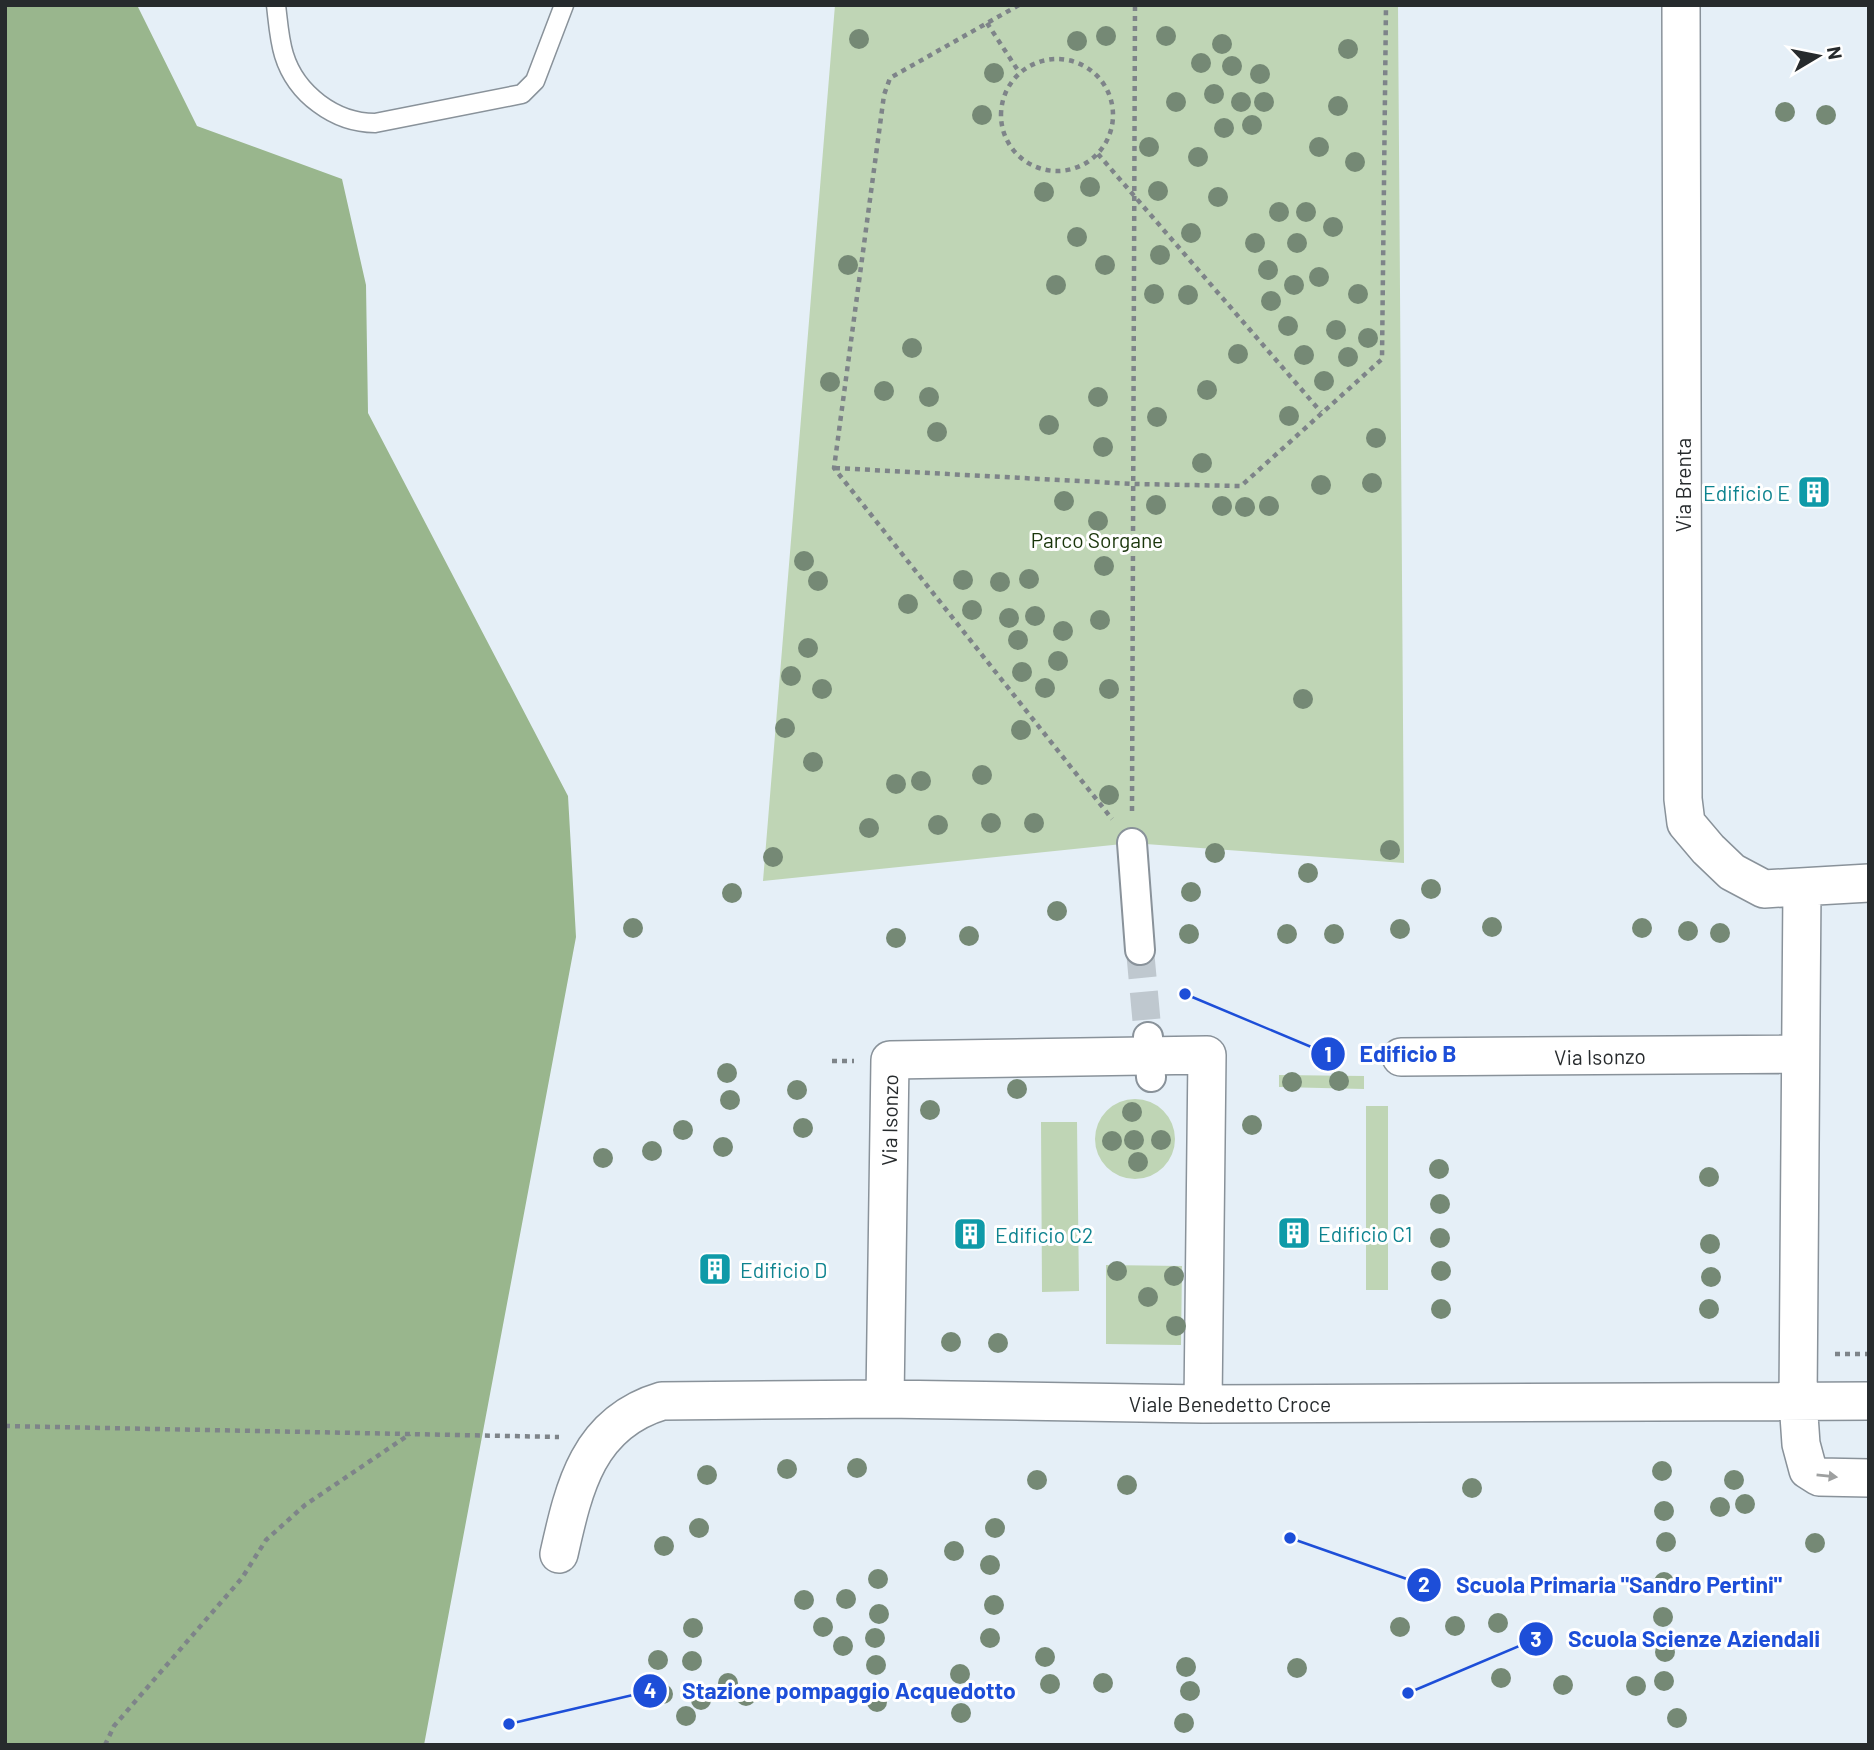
<svg xmlns="http://www.w3.org/2000/svg" width="1874" height="1750" viewBox="0 0 1874 1750" font-family="Barlow,sans-serif">
  <rect width="100%" height="100%" fill="#e5eff7"/>
  <path fill="#bfd5b5" d="M835,5H1398L1404,863L1132,843L763,881Z
    M1279,1075L1364,1076V1089L1279,1087Z
    M1095 1139a40 40 0 1 1 80 0a40 40 0 1 1-80 0Z
    M1366,1106H1388V1290H1366Z
    M1041,1122H1077L1079,1291L1042,1292Z
    M1106,1265L1182,1266L1181,1345L1106,1344Z"/>
  <path fill="#99b68d" d="M5,5H137L197,126L342,179L366,285L368,413L568,796L576,937L424,1745H5Z"/>
  <g fill="none" stroke-linecap="round" stroke-linejoin="round">
    <path stroke="#bfc8cf" stroke-width="28" stroke-dasharray="28 14" stroke-linecap="butt" d="M1140,950L1148,1037"/>
    <defs>
      <path id="service" d="M276,5C278,21 279,39 284,55C296,94 335,123 375,123L522,94L535,81L564,5"/>
      <path id="pedestrian" d="M1132,843L1140,950
        M1148,1037L1151,1077"/>
      <path id="minor" d="M1681,5L1683,799L1686,823L1708,849L1732,872L1764,889L1869,883
        M1802,887L1798,1401L1801,1444L1808,1470L1819,1477L1869,1478
        M1401,1057L1798,1054
        M885,1399L890,1060L1207,1055L1203,1404
        M559,1554C574,1487 588,1423 662,1401L885,1399L1203,1404L1869,1401"/>
    </defs>
    <use href="#service" stroke="#89929a" stroke-width="21"/>
    <use href="#pedestrian" stroke="#89929a" stroke-width="32"/>
    <use href="#minor" stroke="#89929a" stroke-width="40"/>
    <path stroke="#7e8489" stroke-width="4.5" stroke-dasharray="5 5" stroke-linecap="butt" d="M1019,5L890,78L884,95L834,468L1112,819
      M987,23L1019,72
      M1001 115a56 56 0 1 1 112 0a56 56 0 1 1-112 0Z
      M1098,154L1321,412
      M835,468L1135,484L1241,486L1382,359L1386,5
      M1132,811L1135,5
      M832,1061H854
      M1835,1354H1869
      M5,1426L559,1437
      M105,1745L114,1726L242,1578L266,1540L305,1505L410,1434"/>
    <use href="#service" stroke="#fff" stroke-width="18"/>
    <use href="#pedestrian" stroke="#fff" stroke-width="28"/>
    <use href="#minor" stroke="#fff" stroke-width="37"/>
  </g>
  <g fill="#758975">
    <circle cx="1106" cy="36" r="10"/>
    <circle cx="1166" cy="36" r="10"/>
    <circle cx="859" cy="39" r="10"/>
    <circle cx="1077" cy="41" r="10"/>
    <circle cx="1222" cy="44" r="10"/>
    <circle cx="1348" cy="49" r="10"/>
    <circle cx="1201" cy="63" r="10"/>
    <circle cx="1232" cy="66" r="10"/>
    <circle cx="994" cy="73" r="10"/>
    <circle cx="1260" cy="74" r="10"/>
    <circle cx="1214" cy="94" r="10"/>
    <circle cx="1176" cy="102" r="10"/>
    <circle cx="1241" cy="102" r="10"/>
    <circle cx="1264" cy="102" r="10"/>
    <circle cx="1338" cy="106" r="10"/>
    <circle cx="1785" cy="112" r="10"/>
    <circle cx="982" cy="115" r="10"/>
    <circle cx="1826" cy="115" r="10"/>
    <circle cx="1252" cy="125" r="10"/>
    <circle cx="1224" cy="128" r="10"/>
    <circle cx="1149" cy="147" r="10"/>
    <circle cx="1319" cy="147" r="10"/>
    <circle cx="1198" cy="157" r="10"/>
    <circle cx="1355" cy="162" r="10"/>
    <circle cx="1090" cy="187" r="10"/>
    <circle cx="1158" cy="191" r="10"/>
    <circle cx="1044" cy="192" r="10"/>
    <circle cx="1218" cy="197" r="10"/>
    <circle cx="1279" cy="212" r="10"/>
    <circle cx="1306" cy="212" r="10"/>
    <circle cx="1333" cy="227" r="10"/>
    <circle cx="1191" cy="233" r="10"/>
    <circle cx="1077" cy="237" r="10"/>
    <circle cx="1255" cy="243" r="10"/>
    <circle cx="1297" cy="243" r="10"/>
    <circle cx="1160" cy="255" r="10"/>
    <circle cx="848" cy="265" r="10"/>
    <circle cx="1105" cy="265" r="10"/>
    <circle cx="1268" cy="270" r="10"/>
    <circle cx="1319" cy="277" r="10"/>
    <circle cx="1056" cy="285" r="10"/>
    <circle cx="1294" cy="285" r="10"/>
    <circle cx="1154" cy="294" r="10"/>
    <circle cx="1358" cy="294" r="10"/>
    <circle cx="1188" cy="295" r="10"/>
    <circle cx="1271" cy="301" r="10"/>
    <circle cx="1288" cy="326" r="10"/>
    <circle cx="1336" cy="330" r="10"/>
    <circle cx="1368" cy="338" r="10"/>
    <circle cx="912" cy="348" r="10"/>
    <circle cx="1238" cy="354" r="10"/>
    <circle cx="1304" cy="355" r="10"/>
    <circle cx="1348" cy="357" r="10"/>
    <circle cx="1324" cy="381" r="10"/>
    <circle cx="830" cy="382" r="10"/>
    <circle cx="1207" cy="390" r="10"/>
    <circle cx="884" cy="391" r="10"/>
    <circle cx="929" cy="397" r="10"/>
    <circle cx="1098" cy="397" r="10"/>
    <circle cx="1289" cy="416" r="10"/>
    <circle cx="1157" cy="417" r="10"/>
    <circle cx="1049" cy="425" r="10"/>
    <circle cx="937" cy="432" r="10"/>
    <circle cx="1376" cy="438" r="10"/>
    <circle cx="1103" cy="447" r="10"/>
    <circle cx="1202" cy="463" r="10"/>
    <circle cx="1372" cy="483" r="10"/>
    <circle cx="1321" cy="485" r="10"/>
    <circle cx="1064" cy="501" r="10"/>
    <circle cx="1156" cy="505" r="10"/>
    <circle cx="1222" cy="506" r="10"/>
    <circle cx="1269" cy="506" r="10"/>
    <circle cx="1245" cy="507" r="10"/>
    <circle cx="1098" cy="521" r="10"/>
    <circle cx="804" cy="561" r="10"/>
    <circle cx="1104" cy="566" r="10"/>
    <circle cx="1029" cy="579" r="10"/>
    <circle cx="963" cy="580" r="10"/>
    <circle cx="818" cy="581" r="10"/>
    <circle cx="1000" cy="582" r="10"/>
    <circle cx="908" cy="604" r="10"/>
    <circle cx="972" cy="610" r="10"/>
    <circle cx="1035" cy="616" r="10"/>
    <circle cx="1009" cy="618" r="10"/>
    <circle cx="1100" cy="620" r="10"/>
    <circle cx="1063" cy="631" r="10"/>
    <circle cx="1018" cy="640" r="10"/>
    <circle cx="808" cy="648" r="10"/>
    <circle cx="1058" cy="661" r="10"/>
    <circle cx="1022" cy="672" r="10"/>
    <circle cx="791" cy="676" r="10"/>
    <circle cx="1045" cy="688" r="10"/>
    <circle cx="822" cy="689" r="10"/>
    <circle cx="1109" cy="689" r="10"/>
    <circle cx="1303" cy="699" r="10"/>
    <circle cx="785" cy="728" r="10"/>
    <circle cx="1021" cy="730" r="10"/>
    <circle cx="813" cy="762" r="10"/>
    <circle cx="982" cy="775" r="10"/>
    <circle cx="921" cy="781" r="10"/>
    <circle cx="896" cy="784" r="10"/>
    <circle cx="1109" cy="795" r="10"/>
    <circle cx="991" cy="823" r="10"/>
    <circle cx="1034" cy="823" r="10"/>
    <circle cx="938" cy="825" r="10"/>
    <circle cx="869" cy="828" r="10"/>
    <circle cx="1390" cy="850" r="10"/>
    <circle cx="1215" cy="853" r="10"/>
    <circle cx="773" cy="857" r="10"/>
    <circle cx="1308" cy="873" r="10"/>
    <circle cx="1431" cy="889" r="10"/>
    <circle cx="1191" cy="892" r="10"/>
    <circle cx="732" cy="893" r="10"/>
    <circle cx="1057" cy="911" r="10"/>
    <circle cx="1492" cy="927" r="10"/>
    <circle cx="633" cy="928" r="10"/>
    <circle cx="1642" cy="928" r="10"/>
    <circle cx="1400" cy="929" r="10"/>
    <circle cx="1688" cy="931" r="10"/>
    <circle cx="1720" cy="933" r="10"/>
    <circle cx="1189" cy="934" r="10"/>
    <circle cx="1287" cy="934" r="10"/>
    <circle cx="1334" cy="934" r="10"/>
    <circle cx="969" cy="936" r="10"/>
    <circle cx="896" cy="938" r="10"/>
    <circle cx="727" cy="1073" r="10"/>
    <circle cx="1339" cy="1081" r="10"/>
    <circle cx="1292" cy="1082" r="10"/>
    <circle cx="1017" cy="1089" r="10"/>
    <circle cx="797" cy="1090" r="10"/>
    <circle cx="730" cy="1100" r="10"/>
    <circle cx="930" cy="1110" r="10"/>
    <circle cx="1132" cy="1112" r="10"/>
    <circle cx="1252" cy="1125" r="10"/>
    <circle cx="803" cy="1128" r="10"/>
    <circle cx="683" cy="1130" r="10"/>
    <circle cx="1134" cy="1140" r="10"/>
    <circle cx="1161" cy="1140" r="10"/>
    <circle cx="1112" cy="1141" r="10"/>
    <circle cx="723" cy="1147" r="10"/>
    <circle cx="652" cy="1151" r="10"/>
    <circle cx="603" cy="1158" r="10"/>
    <circle cx="1138" cy="1162" r="10"/>
    <circle cx="1439" cy="1169" r="10"/>
    <circle cx="1709" cy="1177" r="10"/>
    <circle cx="1440" cy="1204" r="10"/>
    <circle cx="1440" cy="1238" r="10"/>
    <circle cx="1710" cy="1244" r="10"/>
    <circle cx="1117" cy="1271" r="10"/>
    <circle cx="1441" cy="1271" r="10"/>
    <circle cx="1174" cy="1276" r="10"/>
    <circle cx="1711" cy="1277" r="10"/>
    <circle cx="1148" cy="1297" r="10"/>
    <circle cx="1441" cy="1309" r="10"/>
    <circle cx="1709" cy="1309" r="10"/>
    <circle cx="1176" cy="1326" r="10"/>
    <circle cx="951" cy="1342" r="10"/>
    <circle cx="998" cy="1343" r="10"/>
    <circle cx="857" cy="1468" r="10"/>
    <circle cx="787" cy="1469" r="10"/>
    <circle cx="1662" cy="1471" r="10"/>
    <circle cx="707" cy="1475" r="10"/>
    <circle cx="1037" cy="1480" r="10"/>
    <circle cx="1734" cy="1480" r="10"/>
    <circle cx="1127" cy="1485" r="10"/>
    <circle cx="1472" cy="1488" r="10"/>
    <circle cx="1745" cy="1504" r="10"/>
    <circle cx="1720" cy="1507" r="10"/>
    <circle cx="1664" cy="1511" r="10"/>
    <circle cx="699" cy="1528" r="10"/>
    <circle cx="995" cy="1528" r="10"/>
    <circle cx="1666" cy="1542" r="10"/>
    <circle cx="1815" cy="1543" r="10"/>
    <circle cx="664" cy="1546" r="10"/>
    <circle cx="954" cy="1551" r="10"/>
    <circle cx="990" cy="1565" r="10"/>
    <circle cx="878" cy="1579" r="10"/>
    <circle cx="1664" cy="1582" r="10"/>
    <circle cx="846" cy="1599" r="10"/>
    <circle cx="804" cy="1600" r="10"/>
    <circle cx="994" cy="1605" r="10"/>
    <circle cx="879" cy="1614" r="10"/>
    <circle cx="1663" cy="1617" r="10"/>
    <circle cx="1498" cy="1623" r="10"/>
    <circle cx="1455" cy="1626" r="10"/>
    <circle cx="823" cy="1627" r="10"/>
    <circle cx="1400" cy="1627" r="10"/>
    <circle cx="693" cy="1628" r="10"/>
    <circle cx="875" cy="1638" r="10"/>
    <circle cx="990" cy="1638" r="10"/>
    <circle cx="843" cy="1646" r="10"/>
    <circle cx="1665" cy="1652" r="10"/>
    <circle cx="1045" cy="1657" r="10"/>
    <circle cx="658" cy="1660" r="10"/>
    <circle cx="692" cy="1661" r="10"/>
    <circle cx="876" cy="1665" r="10"/>
    <circle cx="1186" cy="1667" r="10"/>
    <circle cx="1297" cy="1668" r="10"/>
    <circle cx="960" cy="1674" r="10"/>
    <circle cx="1501" cy="1678" r="10"/>
    <circle cx="1664" cy="1681" r="10"/>
    <circle cx="728" cy="1683" r="10"/>
    <circle cx="1103" cy="1683" r="10"/>
    <circle cx="1050" cy="1684" r="10"/>
    <circle cx="1563" cy="1685" r="10"/>
    <circle cx="1636" cy="1686" r="10"/>
    <circle cx="1190" cy="1691" r="10"/>
    <circle cx="663" cy="1694" r="10"/>
    <circle cx="746" cy="1696" r="10"/>
    <circle cx="701" cy="1700" r="10"/>
    <circle cx="877" cy="1702" r="10"/>
    <circle cx="961" cy="1713" r="10"/>
    <circle cx="686" cy="1716" r="10"/>
    <circle cx="1677" cy="1718" r="10"/>
    <circle cx="1184" cy="1723" r="10"/>
  </g>
  <defs><path id="oneway-solid" d="M-6-.8H1V-3.2L6.5 0L1 3.2V.8H-6Z" transform="scale(1.75)"/></defs>
  <use fill="#9ea0a0" href="#oneway-solid" transform="translate(1827 1476) rotate(6)"/>
  <defs>
    <symbol id="building-square" viewBox="-11 -11 22 22"><rect x="-9" y="-9" width="18" height="18" rx="4" fill="#0f9aa8" stroke="#fff"/><path d="M-4-6H4V6H1V3H-1V6H-4ZM-2.5-4.3h1.7v1.8h-1.7ZM.8-4.3h1.7v1.8H.8ZM-2.5-1h1.7V.8h-1.7ZM.8-1h1.7V.8H.8Z" fill="#fff"/></symbol>
  </defs>
  <g fill-rule="evenodd">
    <use href="#building-square" x="1795" y="473" width="38" height="38"/>
    <use href="#building-square" x="1275" y="1214" width="38" height="38"/>
    <use href="#building-square" x="951" y="1215" width="38" height="38"/>
    <use href="#building-square" x="696" y="1250" width="38" height="38"/>
  </g>
  <g text-anchor="middle" dominant-baseline="central" stroke-width="6" stroke-linejoin="round" paint-order="stroke">
    <g font-size="21" fill="#272b2d" stroke="#fff">
      <text transform="translate(1682 485) rotate(-90)">Via Brenta</text>
      <text transform="translate(1600 1056) rotate(-1)">Via Isonzo</text>
      <text transform="translate(889 1120) rotate(-89)">Via Isonzo</text>
      <text x="1230" y="1403">Viale Benedetto Croce</text>
    </g>
    <g font-size="21" fill="#0d838f" stroke="#fff" text-anchor="start">
      <text x="1790" y="492" text-anchor="end">Edificio E</text>
      <text x="1318" y="1233">Edificio C1</text>
      <text x="995" y="1234">Edificio C2</text>
      <text x="740" y="1269">Edificio D</text>
    </g>
    <g font-size="21" fill="#19350a" stroke="#fff">
      <text x="1097" y="539">Parco Sorgane</text>
    </g>
  </g>
  <path fill="none" stroke="#1d4ed8" stroke-width="2.5" d="M1185 994L1328 1054M1290 1538L1424 1585M1408 1693L1536 1639M509 1724L650 1691"/>
  <g fill="#1d4ed8" stroke="#fff" stroke-width="2.5">
    <circle cx="1185" cy="994" r="7"/>
    <circle cx="1290" cy="1538" r="7"/>
    <circle cx="1408" cy="1693" r="7"/>
    <circle cx="509" cy="1724" r="7"/>
    <circle cx="1328" cy="1054" r="18"/>
    <circle cx="1424" cy="1585" r="18"/>
    <circle cx="1536" cy="1639" r="18"/>
    <circle cx="650" cy="1691" r="18"/>
  </g>
  <g font-size="21" text-anchor="middle" font-weight="bold" fill="#fff">
    <text x="1328" y="1062">1</text>
    <text x="1424" y="1592">2</text>
    <text x="1536" y="1647">3</text>
    <text x="650" y="1698">4</text>
  </g>
  <g font-size="23" text-anchor="middle" font-weight="bold" fill="#1d4ed8" stroke="#fff" stroke-width="6" stroke-linejoin="round" paint-order="stroke">
    <text x="1408" y="1062">Edificio B</text>
    <text x="1619" y="1593">Scuola Primaria "Sandro Pertini"</text>
    <text x="1694" y="1647">Scuola Scienze Aziendali</text>
    <text x="849" y="1699">Stazione pompaggio Acquedotto</text>
  </g>
  <rect width="1874" height="1750" fill="none" stroke="#272b2d" stroke-width="14"/>
  <g transform="translate(1818 56) rotate(80)" stroke="#ffffff" stroke-width="5" paint-order="stroke">
  <path d="M0-5L12 26L0 18L-12 26Z" fill="#272b2d"/>
  <text y="-10" font-size="19" font-weight="bold" text-anchor="middle" fill="#272b2d">N</text>
  </g>
</svg>
